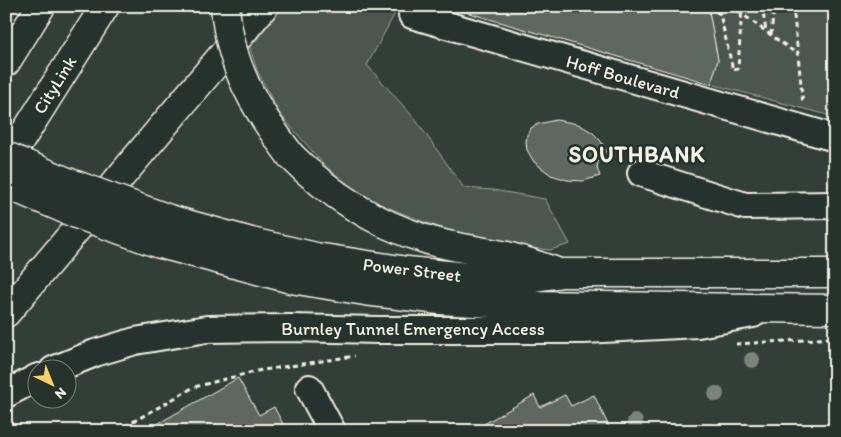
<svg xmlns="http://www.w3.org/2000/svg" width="841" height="437" viewBox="0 0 841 437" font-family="Itim,sans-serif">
  <rect width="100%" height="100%" fill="#323e38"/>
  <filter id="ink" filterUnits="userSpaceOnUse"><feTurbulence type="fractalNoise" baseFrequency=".02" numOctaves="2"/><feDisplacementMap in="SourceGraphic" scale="10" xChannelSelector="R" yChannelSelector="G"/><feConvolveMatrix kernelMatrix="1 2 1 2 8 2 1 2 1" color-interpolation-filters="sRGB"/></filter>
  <g filter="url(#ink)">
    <path fill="#4c564f" stroke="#a0a49c" d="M283,6H399L367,65L415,119L464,188L493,190L545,199L570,244L550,250L514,246L466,236L424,222L367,199L326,167L279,113L257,70L250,48Z
      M708,6H835V117L711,84L718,60Z"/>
    <path fill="#5f6861" stroke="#f4f1e8" d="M463,6H708L718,60L711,84L462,11Z
      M556,120L578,124L592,132L600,140L607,151L599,158L597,168L600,176L583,181L567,180L551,175L534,162L527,150L526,142L527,135L531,128L538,124Z
      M238,378L259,415L274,407L283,424L270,431H145Z
      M534,395L540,407L565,395L571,406L594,395L611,431H472Z"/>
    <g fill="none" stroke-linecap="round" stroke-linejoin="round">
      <defs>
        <path id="minor" d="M412,15L835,138
          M641,173L745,206L835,205
          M53,370L95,353L135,341L207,329L291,328L378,330H584L698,324L753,314
          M309,388L332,431
          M6,394L38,377"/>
        <path id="highway" d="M6,62L41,6
          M291,156C329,194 374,223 425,239C452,248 480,250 507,256C523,260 539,266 554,271
          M6,163L105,6
          M169,219L251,242L316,257L407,271L467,277L514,280L563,273H835
          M157,243L291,279L365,291L440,300L527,305L835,309
          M6,313L264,6"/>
      </defs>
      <use href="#minor" stroke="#f4f1e8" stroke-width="30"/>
      <use href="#highway" stroke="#f4f1e8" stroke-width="31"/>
      <path stroke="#f4f1e8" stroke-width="3" stroke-dasharray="5 4" stroke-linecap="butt" d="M710,6L711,9L720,14L733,70L738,69L742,6
        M731,6L797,54
        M762,6L766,31
        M793,6L803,104
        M771,35L774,6
        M736,344L835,338
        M117,431L194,387L257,371L355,356"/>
      <use href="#minor" stroke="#26332d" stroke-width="26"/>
      <use href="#highway" stroke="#26332d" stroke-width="28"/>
      <defs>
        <path id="highway-bridge" d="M225,6C230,68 255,108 291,156
          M6,156L65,181L169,219
          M6,184L79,215L157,243"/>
      </defs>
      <use href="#highway-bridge" stroke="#f4f1e8" stroke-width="31" stroke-linecap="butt"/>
      <use href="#highway-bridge" stroke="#26332d" stroke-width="28"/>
    </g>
    <g fill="#7c837b">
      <circle cx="752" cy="360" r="8"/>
      <circle cx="716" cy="394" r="8"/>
      <circle cx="635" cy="422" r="8"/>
    </g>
  </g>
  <g text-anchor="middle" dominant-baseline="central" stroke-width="5" stroke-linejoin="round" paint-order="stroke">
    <g font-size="18" fill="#f4f1e8" stroke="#26332d">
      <text transform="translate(623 77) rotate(16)">Hoff Boulevard</text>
      <text transform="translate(55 85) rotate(-58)">CityLink</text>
      <text transform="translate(412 270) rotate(7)">Power Street</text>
      <text x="413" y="329">Burnley Tunnel Emergency Access</text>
    </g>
    <g font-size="22" font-weight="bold" letter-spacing="1" fill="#f4f1e8" stroke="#26332d">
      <text x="637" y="154">SOUTHBANK</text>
    </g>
  </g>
  <rect width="841" height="437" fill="none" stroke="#26332d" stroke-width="25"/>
  <rect x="12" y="12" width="816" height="412" fill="none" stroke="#f4f1e8" stroke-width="2" filter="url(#ink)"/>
  <g transform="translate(52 384) rotate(137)"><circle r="24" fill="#26332d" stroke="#787f78"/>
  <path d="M0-4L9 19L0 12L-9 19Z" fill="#ffd166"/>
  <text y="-8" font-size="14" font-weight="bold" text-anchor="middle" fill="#f4f1e8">N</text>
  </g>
</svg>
